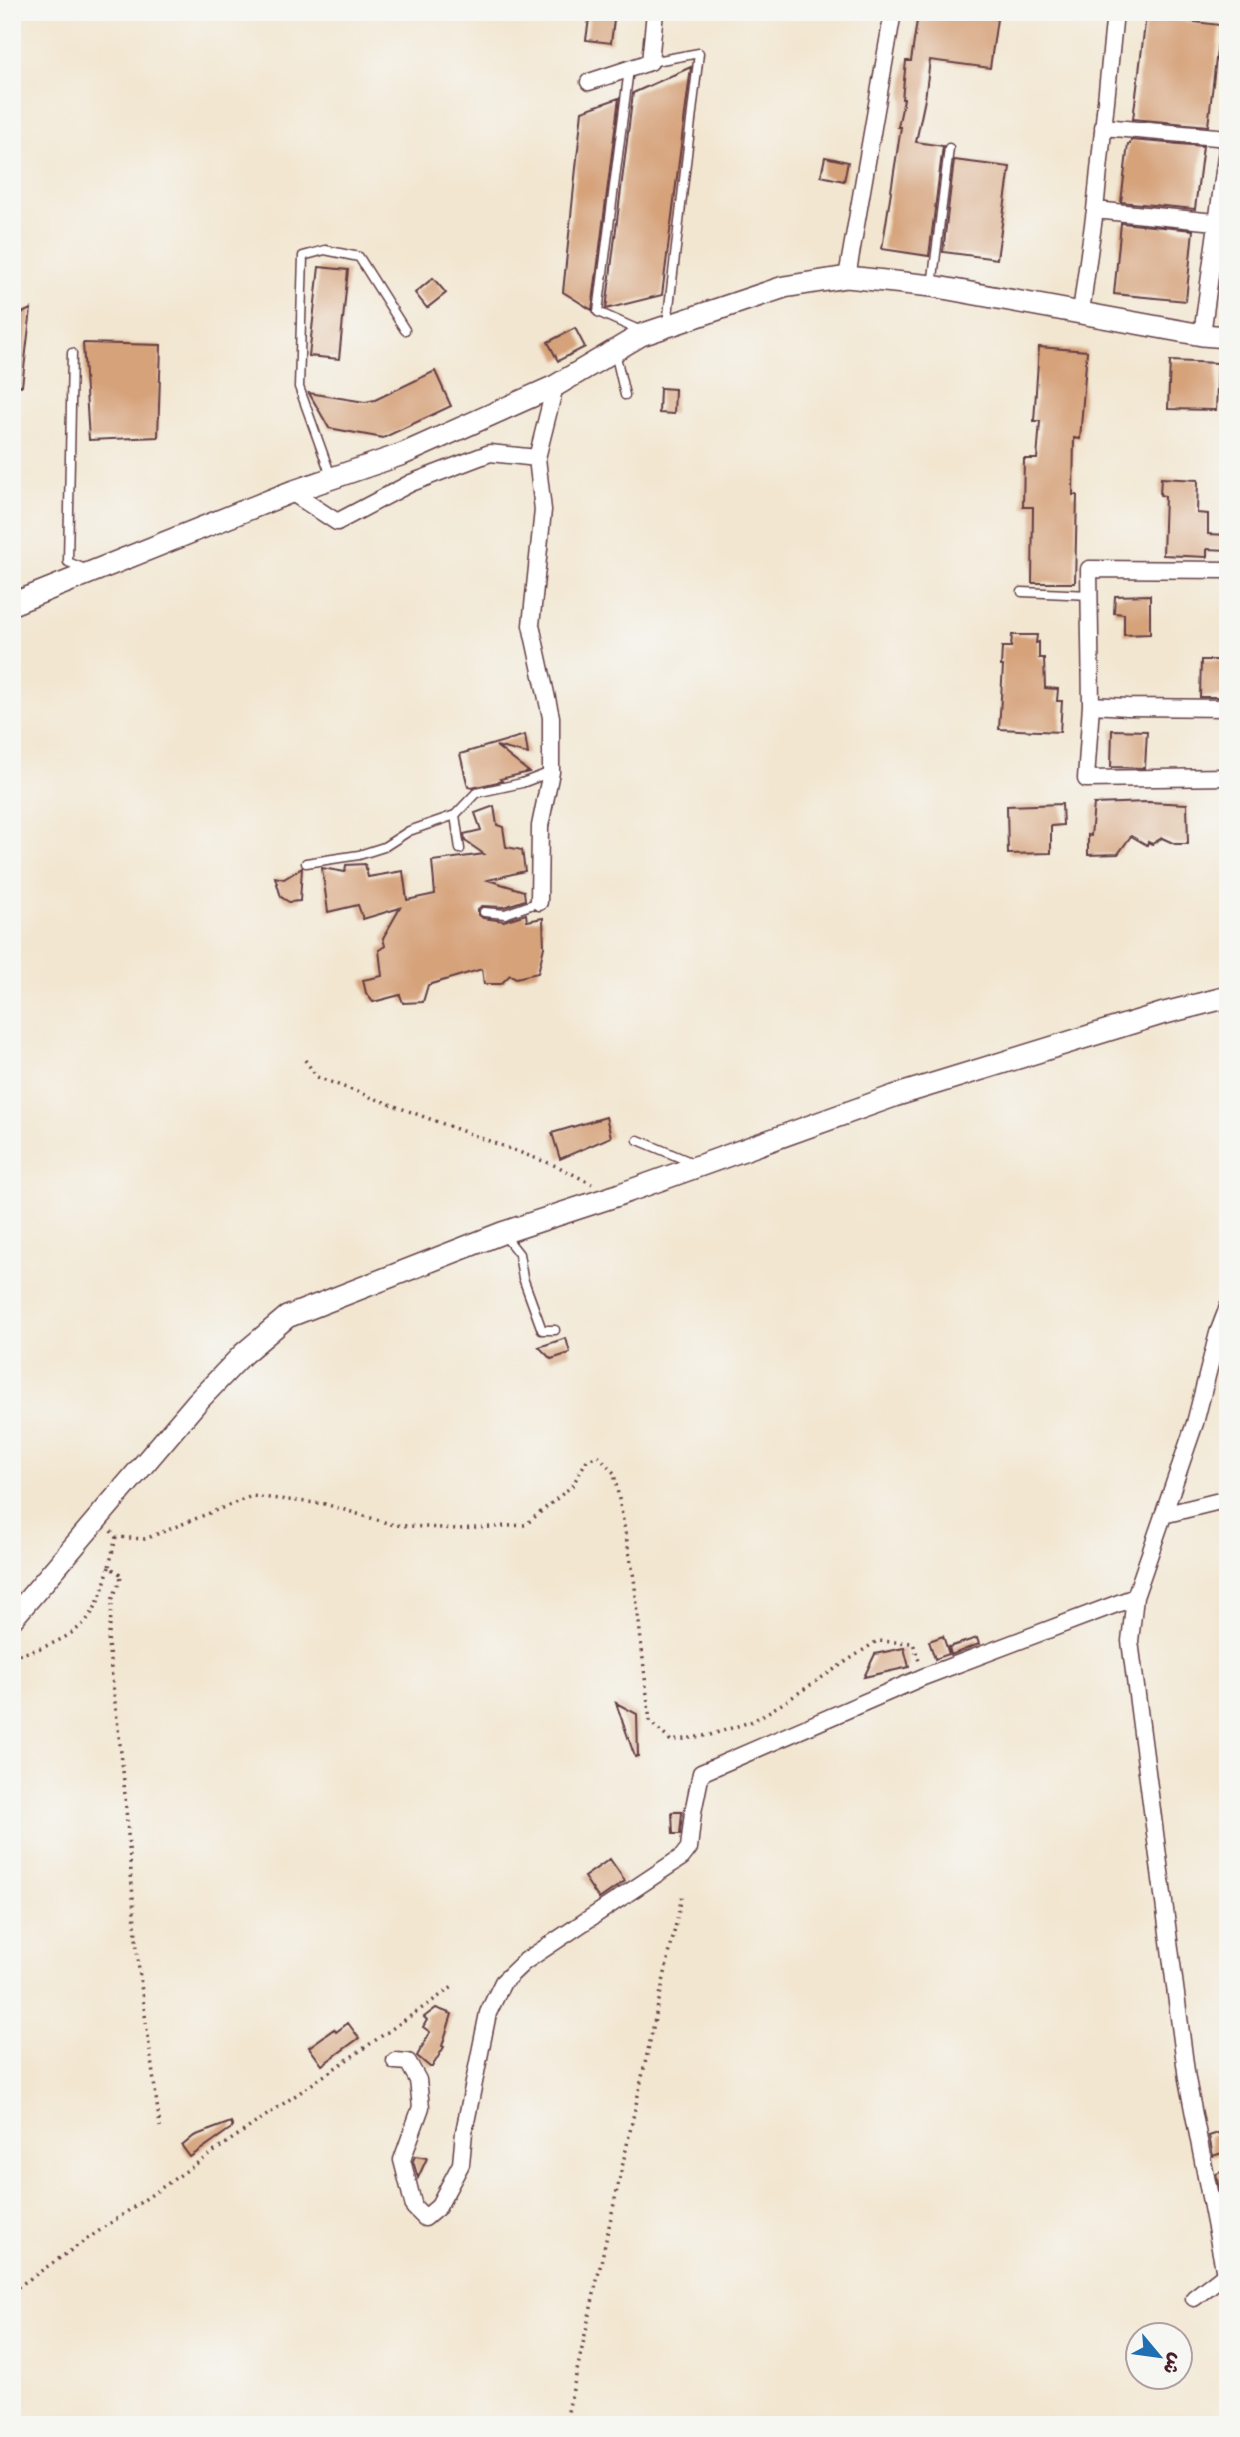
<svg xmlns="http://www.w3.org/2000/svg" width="1240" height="2437" viewBox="0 0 1240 2437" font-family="Mynerve,'Playpen Sans Arabic',sans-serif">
  <rect width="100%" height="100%" fill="#f6f6f2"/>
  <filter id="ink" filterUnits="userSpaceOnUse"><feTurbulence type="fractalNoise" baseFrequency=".0143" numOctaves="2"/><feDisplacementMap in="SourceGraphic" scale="14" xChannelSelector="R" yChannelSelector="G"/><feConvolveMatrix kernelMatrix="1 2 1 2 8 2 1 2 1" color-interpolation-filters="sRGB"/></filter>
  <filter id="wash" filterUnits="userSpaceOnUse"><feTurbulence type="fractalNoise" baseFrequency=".00686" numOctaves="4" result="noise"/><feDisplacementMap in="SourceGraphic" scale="28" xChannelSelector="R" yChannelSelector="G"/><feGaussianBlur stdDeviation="1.57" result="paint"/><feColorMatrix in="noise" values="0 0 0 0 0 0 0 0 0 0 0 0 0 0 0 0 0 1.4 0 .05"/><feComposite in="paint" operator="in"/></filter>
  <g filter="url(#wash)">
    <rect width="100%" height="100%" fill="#f2e6d0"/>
    <g id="blocks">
      <path fill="#d6a27a" d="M590,12H615L611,43L586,40Z
        M929,12H998L990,68L930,60L925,99L916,142L943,146L929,256L882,249L901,127H898L904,99H902L906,61H911L918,14L928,15Z
        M1146,16L1220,25L1208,126L1133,119Z
        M691,67L662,295L606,309L633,93Z
        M619,98L592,310L563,292L582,111Z
        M1131,140L1203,146L1195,209L1121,202L1128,144H1130Z
        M825,157L848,162L844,181L821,176Z
        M954,160L1010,167L997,259L943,252Z
        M1121,223L1193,230L1186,301L1114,294Z
        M319,267L348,270L339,359L309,356Z
        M433,278L446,293L427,308L415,293Z
        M31,309L22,386L12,385L15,310L22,313Z
        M575,328L585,347L558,361L548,342Z
        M83,343L161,345L158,437L89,440Z
        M1039,347L1087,351L1080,439L1074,438L1073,495H1077L1075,583H1032L1033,507H1023L1024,459H1037L1040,421H1034Z
        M1170,361L1218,363L1216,410L1168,409Z
        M435,371L451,406L383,438L329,428L309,393L365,402L375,400Z
        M660,388L675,389L674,414L659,413Z
        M1161,478L1198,480L1197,513L1208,514V534L1228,535V550L1207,549V557L1163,555L1165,496L1160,495Z
        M1150,595V634L1124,635V614L1114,613L1115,596Z
        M1012,635H1037L1036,643L1039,642V658H1044L1045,688L1058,689L1057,701H1062L1060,732L999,729L1003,666H1001L1002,647H1011Z
        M1201,660H1228V697H1200Z
        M1112,730L1147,731L1145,768L1111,767Z
        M525,735L528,754L496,746L529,772L500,779L502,781L472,788L468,787L460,754Z
        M1148,802L1187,804L1188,844H1175L1162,838L1152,844L1148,842L1147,845L1131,836L1118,854L1088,855V835L1091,836L1094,804Z
        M1062,804L1063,825L1051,826V853L1008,854L1007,806Z
        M494,806L497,825L503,827L506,847L522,850L525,871L488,880L524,891L525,900L504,907L482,906L478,909V914L483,918L504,921L526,914L527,921L543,918L544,947L538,973L516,978L510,975L501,984H484L482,969L428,985L423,1002L403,1003L400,995L373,1002L366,993L363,980L382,976L379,950L385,946L383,938L400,908L363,919L358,905L328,912L322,868L345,872L346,865L365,864L368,877L403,871L407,900L435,894L432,861L484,854L465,841L464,834L481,830L475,813Z
        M302,868L300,901L289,902L281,897L275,877L284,879Z
        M606,1117L611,1137L560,1159L552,1133Z
        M566,1338L570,1353L551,1359L539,1347Z
        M943,1636L949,1654L935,1659L929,1641Z
        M977,1638L979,1644L951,1655L949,1647Z
        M904,1648L909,1667L864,1677L875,1654Z
        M616,1703L637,1714L638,1756L635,1757Z
        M672,1812H682L680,1834H673Z
        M610,1859L625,1881L599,1899L584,1877Z
        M436,2008L452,2014L442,2046L444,2047L432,2067H430L417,2056L430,2032L423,2027L427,2020L424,2017Z
        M348,2023L359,2038L322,2065L309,2047L334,2029L336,2032Z
        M231,2122L233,2127L190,2157L182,2146L194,2136Z
        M1218,2133L1228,2137V2151L1213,2156L1209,2136Z
        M415,2156L427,2158L418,2178L413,2161Z
        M1228,2169V2220H1225L1216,2174Z"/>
    </g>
  </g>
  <g filter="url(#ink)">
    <use href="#blocks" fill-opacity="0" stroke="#633d44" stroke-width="2"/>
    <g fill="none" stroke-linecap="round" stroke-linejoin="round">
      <defs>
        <path id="lane" d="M650,62L699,53L667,324
          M629,69L598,312L641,331
          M932,286L949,148
          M615,352L625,395
          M72,353L68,562L88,570
          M331,476L299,387L303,256L325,250L359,257L405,330
          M1022,592L1090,595
          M460,849L455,815L476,793L522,783L551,772
          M306,863L359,855L384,847L409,831L455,815
          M484,912L505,914L539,902
          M638,1140L693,1163
          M504,1235L519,1254L523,1278L542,1330H555
          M1225,2276L1228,2301"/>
        <path id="street" d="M589,82L650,62L655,12
          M1103,127L1228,138
          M1095,210L1225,223
          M847,277L893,12
          M1081,312L1095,210L1115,12
          M1202,335L1228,142
          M537,458L555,386
          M291,492L337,522L411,483L490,453L537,458L543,510L531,625L551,717V772L540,826L539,902
          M1228,570L1089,569L1091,705L1128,707L1228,708
          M1091,705L1086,779L1228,777
          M1163,1515L1228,1499
          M395,2061L408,2062L418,2080L421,2107L402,2160L414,2207L425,2218L438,2207L461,2164L464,2132L488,2013L503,1982L524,1962L682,1857L689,1848L693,1812L701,1773L923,1677L1135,1597
          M1194,2298L1225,2274L1187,2079L1130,1641L1135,1597L1195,1423L1218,1333L1228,1307"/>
        <path id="secondary" d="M12,604L291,492L403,454L555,386L641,335L784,287L847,277L932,286L1202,335L1228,337
          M12,1619L197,1402L243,1354L287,1317L502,1233L615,1196L894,1096L1161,1014L1228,997"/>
      </defs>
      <use href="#lane" stroke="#633d44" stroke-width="11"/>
      <use href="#street" stroke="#633d44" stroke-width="19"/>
      <use href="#secondary" stroke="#633d44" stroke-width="24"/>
      <path stroke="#633d44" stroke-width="3.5" stroke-dasharray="2 5" stroke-linecap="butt" d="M305,1060L317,1077L559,1167L592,1184
        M111,1531L116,1537L145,1539L252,1496L325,1504L394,1525L458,1529L525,1525L572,1486L587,1460L599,1456L614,1473L634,1578L650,1722L671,1741L710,1735L753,1721L785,1702L877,1641L913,1643L919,1661
        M116,1537L109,1567L122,1575L113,1598L108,1643L123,1770L138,1962L160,2127
        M12,1655C35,1653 75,1637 89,1617C100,1602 104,1585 109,1567
        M12,2291L454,1986
        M565,2425L683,1892"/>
      <use href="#lane" stroke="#fff" stroke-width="8"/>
      <use href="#street" stroke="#fff" stroke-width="16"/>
      <use href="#secondary" stroke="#fff" stroke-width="21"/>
    </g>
  </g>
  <rect width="1240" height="2437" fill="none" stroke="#f6f6f2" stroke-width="42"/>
  <g transform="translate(1159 2356) rotate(119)"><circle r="33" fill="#f6f6f2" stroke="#b1a0a2" stroke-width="2"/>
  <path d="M0-5L12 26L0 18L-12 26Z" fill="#1f6fb2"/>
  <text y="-10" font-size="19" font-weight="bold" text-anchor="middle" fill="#4a1f2b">ش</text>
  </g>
</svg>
